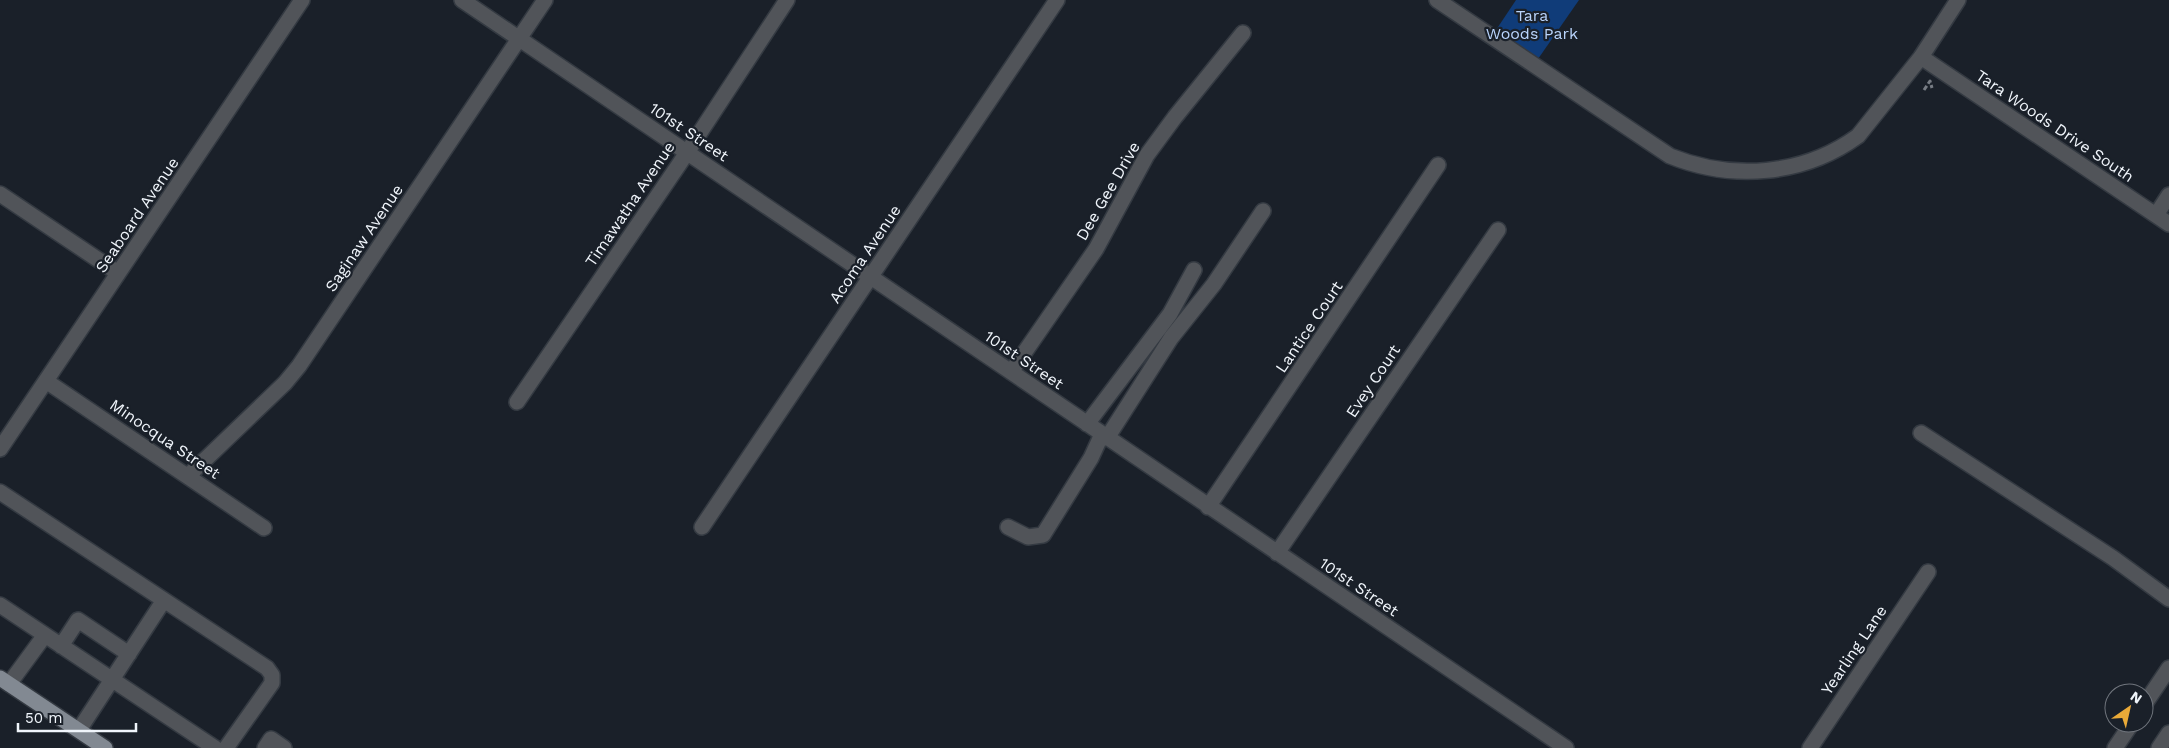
<svg xmlns="http://www.w3.org/2000/svg" width="2169" height="748" viewBox="0 0 2169 748" font-family="'Work Sans',sans-serif">
  <rect width="100%" height="100%" fill="#1a2029"/>
  <path fill="#103c79" d="M1516,0H1579L1538,59L1496,30Z"/>
  <g fill="none" stroke-linecap="round" stroke-linejoin="round">
    <defs>
      <path id="minor" d="M462,0L1566,748
        M1437,0L1670,156C1732,181 1803,176 1858,136L1921,57L1958,0
        M1921,57L2169,224
        M0,194L118,273
        M2156,215L2169,195
        M1011,372L1096,249L1147,155L1175,117L1243,33
        M46,381L264,528
        M517,402L680,163L787,0
        M1087,424L1170,314L1194,270
        M1921,433L2113,558L2169,599
        M1107,438L1171,338L1214,284L1263,211
        M0,449L302,0
        M188,476L285,383L299,366L545,0
        M0,492L267,668L272,675V683L226,748
        M1208,507L1438,165
        M702,527L1057,0
        M1008,527L1028,537L1043,535L1091,458L1102,434
        M1277,553L1498,230
        M0,605L215,748
        M61,646L78,620L129,654
        M9,684L45,635
        M2144,705L2169,668
        M79,730L164,600
        M265,748L271,739L284,748
        M1810,748L1928,572
        M2115,748L2132,723
        M2159,748L2169,733"/>
      <path id="major" d="M0,678L105,748"/>
    </defs>
    <use href="#minor" stroke="#343a42" stroke-width="18"/>
    <use href="#major" stroke="#343a42" stroke-width="18"/>
    <path stroke="#777c84" stroke-width="3" stroke-dasharray="5 2.5" stroke-linecap="butt" d="M1924,90L1930,81L1932,88"/>
    <use href="#minor" stroke="#515459" stroke-width="15"/>
    <use href="#major" stroke="#828992" stroke-width="15"/>
  </g>
  <g text-anchor="middle" dominant-baseline="central" stroke-width="4.5" stroke-linejoin="round" paint-order="stroke">
    <g font-size="16" fill="#b9d4fc" stroke="#1a2029">
      <text x="1532" y="15">Tara<tspan x="1532" dy="18">Woods Park</tspan></text>
    </g>
    <g font-size="16" fill="#f0f5fb" stroke="#1a2029">
      <text transform="translate(2055 126) rotate(34)">Tara Woods Drive South</text>
      <text transform="translate(689 132) rotate(34)">101st Street</text>
      <text transform="translate(1108 191) rotate(-60)">Dee Gee Drive</text>
      <text transform="translate(630 204) rotate(-56)">Timawatha Avenue</text>
      <text transform="translate(137 215) rotate(-56)">Seaboard Avenue</text>
      <text transform="translate(364 238) rotate(-56)">Saginaw Avenue</text>
      <text transform="translate(865 254) rotate(-56)">Acoma Avenue</text>
      <text transform="translate(1309 327) rotate(-56)">Lantice Court</text>
      <text transform="translate(1024 360) rotate(34)">101st Street</text>
      <text transform="translate(1373 381) rotate(-56)">Evey Court</text>
      <text transform="translate(165 439) rotate(34)">Minocqua Street</text>
      <text transform="translate(1359 587) rotate(34)">101st Street</text>
      <text transform="translate(1854 650) rotate(-56)">Yearling Lane</text>
    </g>
  </g>
  <g transform="translate(2129 708) rotate(34)"><circle r="24" fill="#1a2029" stroke="#70757d"/>
  <path d="M0-4L9 19L0 12L-9 19Z" fill="#eaaa38"/>
  <text y="-8" font-size="14" font-weight="bold" text-anchor="middle" fill="#f0f5fb">N</text>
  </g>
  <path d="M18 723v8h118v-8" fill="none" stroke="#f0f5fb" stroke-width="2.5"/>
  <text x="25" y="723" font-size="15" fill="#f0f5fb" stroke="#1a2029" stroke-width="4" paint-order="stroke">50 m</text>
</svg>
